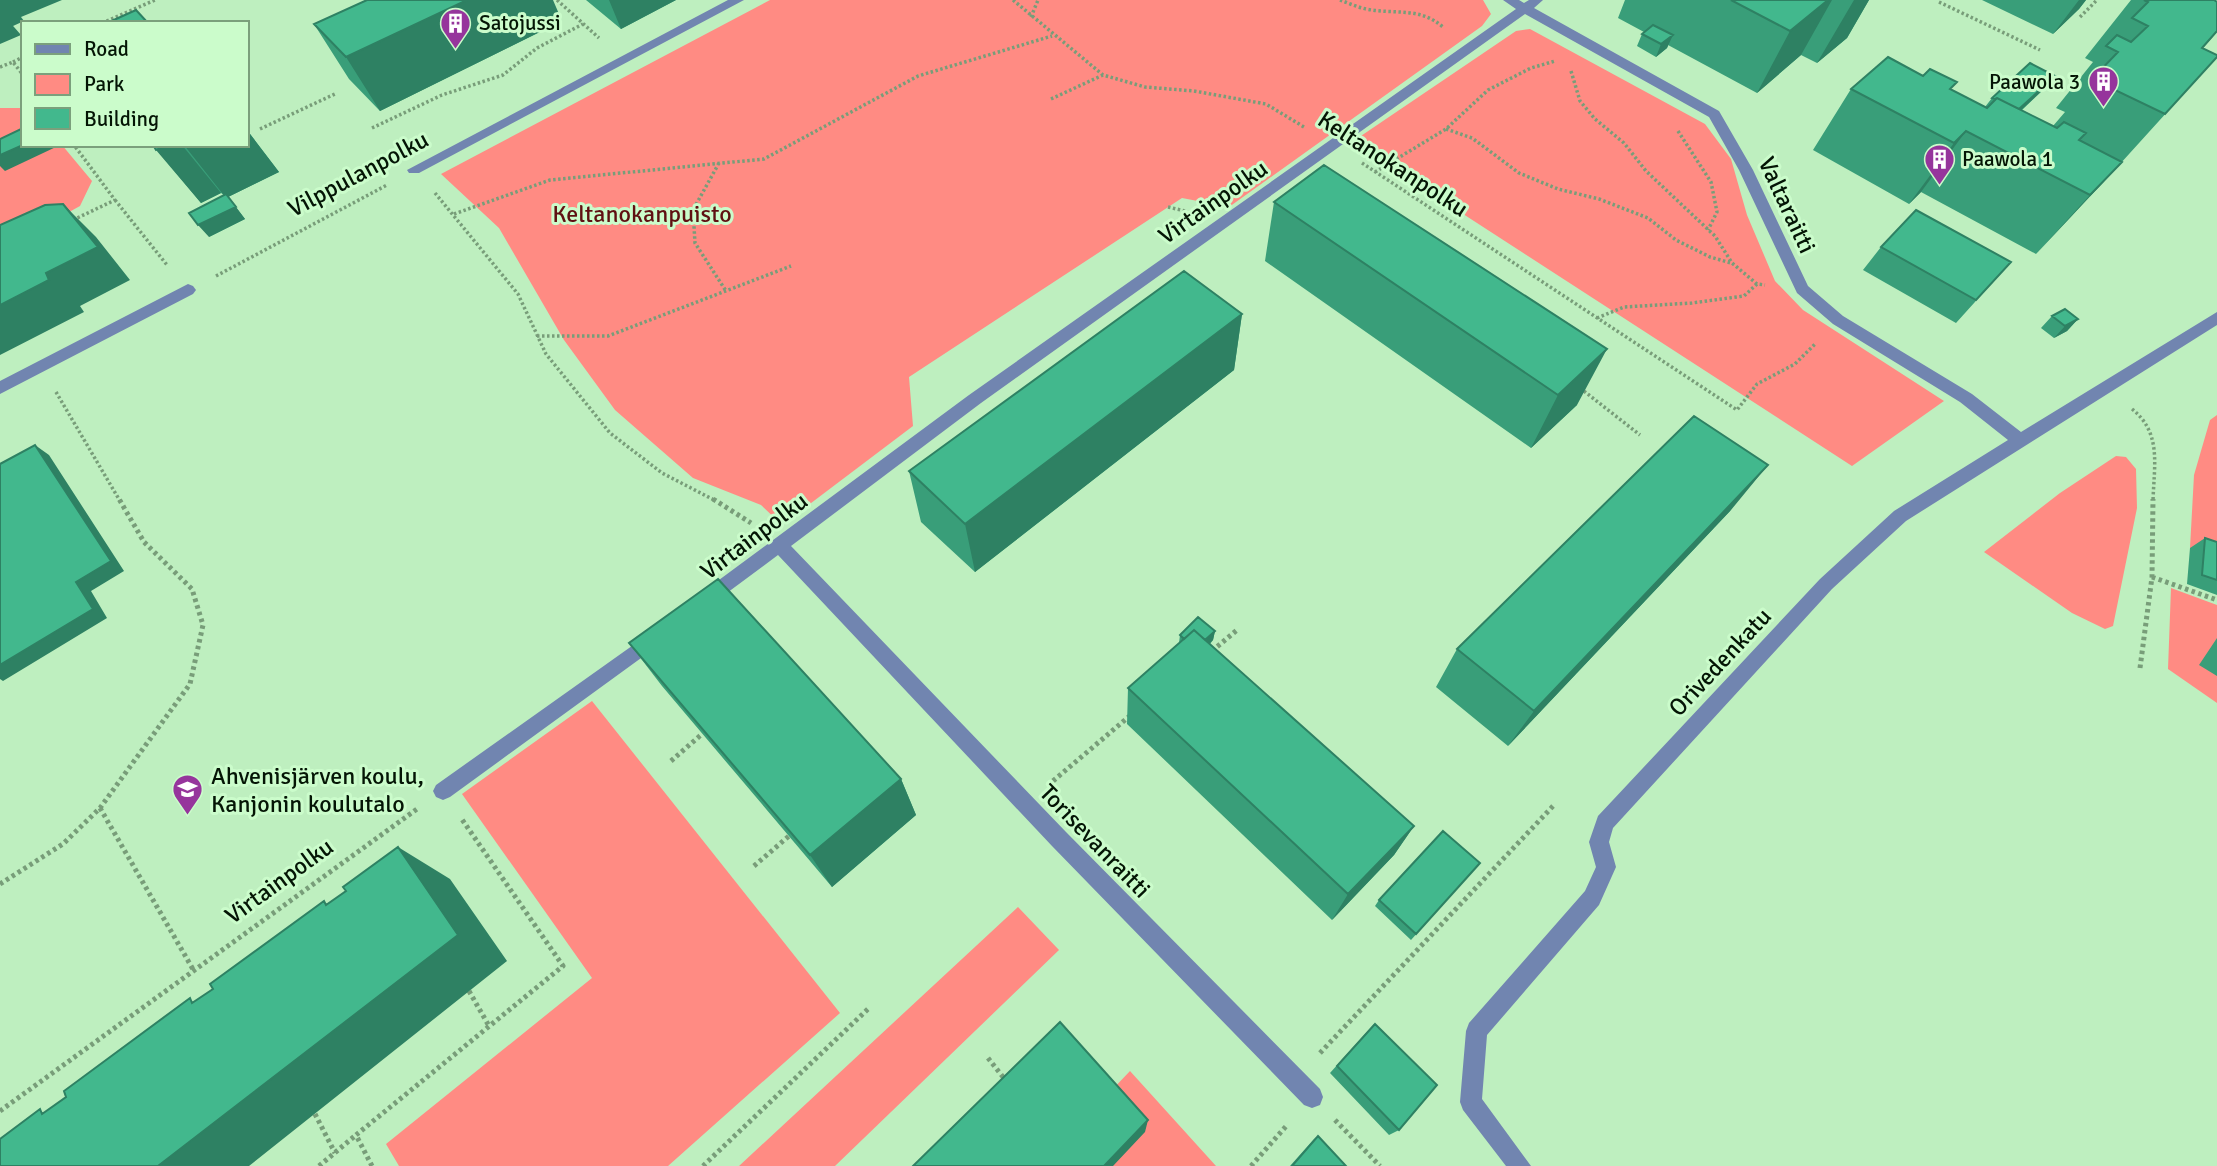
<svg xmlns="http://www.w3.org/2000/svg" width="2217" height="1166" viewBox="0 0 2217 1166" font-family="Signika,sans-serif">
  <rect width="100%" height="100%" fill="#beefbf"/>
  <path fill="#ff8b83" d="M770,0H1483L1491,14L1482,26L1229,207L1182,198L909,377L913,426L782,525L761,505L693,478L615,410L564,340L499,228L441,174Z
    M1530,29L1705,124L1731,159L1747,215L1775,281L1803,310L1944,401L1852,466L1352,142L1516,31Z
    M0,108H23V145H62L92,181L80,206L51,222L0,230Z
    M2217,415V557L2190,548L2194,475L2210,420Z
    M2116,456L2126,457L2136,469L2137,508L2113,626L2105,629L2072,613L1984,552L2060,493Z
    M2171,588L2217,605V703L2168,669Z
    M592,701L840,1013L668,1166H399L386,1144L592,978L462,794Z
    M1018,907L1059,950L835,1166H739Z
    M1130,1071L1216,1166H1113L1110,1092Z"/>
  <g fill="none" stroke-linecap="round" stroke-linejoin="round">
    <path stroke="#789d79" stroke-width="3.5" stroke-dasharray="2.5 2.5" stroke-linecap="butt" d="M557,0L599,38
      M1013,0L1103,75L1145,87L1194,91L1266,104L1304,127
      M1340,0C1348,3 1357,7 1366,9C1395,15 1420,6 1444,28
      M1939,2L2040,50
      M1031,17L1038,0
      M2080,17L2097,0
      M102,23L155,0
      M13,62L23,57
      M0,67L13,62L23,75
      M1571,71L1580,101L1595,119L1624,143L1646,171L1715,236L1732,263L1757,284L1765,285
      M1051,99L1103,75
      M372,128L442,95L503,75L537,48L583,24
      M260,129L337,93
      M1446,129L1472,138L1519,173L1558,189L1599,199L1648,218L1676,240L1710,257L1731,263
      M1678,131L1711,182L1717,212L1708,230
      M719,163L693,210L695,243L726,291
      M1362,163L1737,410L1757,384L1795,364L1816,343
      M1375,172L1446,129L1488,90L1531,68L1555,61
      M435,193L518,294L546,354L610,433L662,473L716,501
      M115,200L167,265
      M1168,207L1185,211
      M454,214L550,180L764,159L918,76L1052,36
      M73,220L115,200L74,145
      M216,276L387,185
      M1597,318L1624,307L1692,303L1744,296L1757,284
      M537,336H608L791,266
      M1580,388L1640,435
      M56,392L120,501
      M2132,409C2162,433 2154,465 2153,501"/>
    <path stroke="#789d79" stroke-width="5" stroke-dasharray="3.5 3.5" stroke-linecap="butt" d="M713,499L751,523
      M2152,577L2217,600
      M1212,651L1237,630
      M2140,668L2152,577L2153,499
      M671,761L702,734
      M1053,781L1132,714
      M100,808L194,971
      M754,866L789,836
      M0,884L63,844L100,808L190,684L203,625L192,589L144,542L119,499
      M469,991L489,1026
      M1320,1053L1554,805
      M988,1058L1007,1082
      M0,1111L417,809
      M315,1114L335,1153
      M1335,1120L1380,1166
      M319,1166L356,1135
      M372,1166L356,1135L563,966L461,818
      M703,1166L869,1008
      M1251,1166L1288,1124"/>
    <path fill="#7185b0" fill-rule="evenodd" d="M728,0H744L419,173H409L407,170Z
      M1503,0H1519L1524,3L1529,0H1543L1534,8L1719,111L1753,170L1808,286L1843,316L1972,394L2021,432L2217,312V325L1906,521L1832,589L1613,828L1609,842L1616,867L1599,905L1487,1035L1482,1099L1531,1166H1506L1463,1110L1460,1102L1466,1031L1469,1023L1585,891L1596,867L1589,842L1598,816L1820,579L1894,511L2008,440L1960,402L1833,324L1797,293L1739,170L1709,117L1525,14L981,403L791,546L1066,832L1320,1089L1323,1097L1320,1105L1312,1108L1304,1105L1052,846L778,555L712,604L706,607L700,604L697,599L700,594L969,395L1516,9Z
      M188,284L193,286L196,290L193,294L0,394V381Z
      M653,631L659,633L662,639L659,645L450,797L443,800L436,797L433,791L436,785Z"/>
  </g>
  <path fill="#399e79" d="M586,0H676L621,29Z
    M1625,0H1869L1847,38L1817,63L1801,55L1757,93L1668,45L1667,48L1656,57L1637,46L1642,34L1644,32L1618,18Z
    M1982,0H2086L2079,9L2053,34Z
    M2131,0H2214L2217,2V32L2203,48L2217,57L2110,175L2036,254L1921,192L1909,204L1813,150L1851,89L1952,90L1985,107L1992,98L2045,88L2022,110L2053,126L2065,112L2056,108L2093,62L2085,58Z
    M562,21L380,111L349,79L314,24Z
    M247,130L279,172L228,197L245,219L209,237L224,195L221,193L201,203L153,145H247Z
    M1274,202L1577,405L1531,448L1265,261Z
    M1881,247L2011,262L1956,323L1863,270Z
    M1242,314L1234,370L975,572L921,522L909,471Z
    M2052,316L2078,319L2067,331L2054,338L2041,328Z
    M1731,510L1508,746L1436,687L1457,649Z
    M2205,538L2217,542V595L2187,584L2190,548Z
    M1215,631L1213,640L1210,644L1414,826L1394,855L1332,920L1127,724L1128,688L1179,643L1180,635Z
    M2217,638V676L2199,665Z
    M629,643L901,779L916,815L832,887L662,686Z
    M1480,863L1411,940L1375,906L1379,900Z
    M1374,1024L1399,1130L1389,1135L1330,1073Z
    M1318,1136L1346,1166H1290L1314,1139Z"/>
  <path fill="#2e8163" d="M0,0H62L21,17L24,21L13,26L0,11Z
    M467,0H553L562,21L380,111L346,57Z
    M609,0H676L621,29Z
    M1828,0H1832L1801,55L1757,93L1790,31Z
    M1854,0H1869L1847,38L1817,63Z
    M2079,0H2086L2079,9L2053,34Z
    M0,11L21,35L0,44Z
    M1673,35L1667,48L1656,57L1661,44Z
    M2055,76L2045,88L2007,123L2017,111Z
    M247,130L279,172L226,198L184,145H247Z
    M1966,131L1921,192L1909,204L1954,143Z
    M23,145H58V146L5,171L0,166V155Z
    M165,145H182L221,193L201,203L156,150Z
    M2122,162L2067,221L2036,254L2090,195Z
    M63,204L96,237L130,280L80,306L84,312L0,355V252L46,273Z
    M236,207L245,219L209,237L198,225Z
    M1242,314L1234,370L975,572L965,524Z
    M2078,319L2067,331L2054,338L2065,326Z
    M1607,349L1577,405L1531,448L1558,395Z
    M35,445L49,455L124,571L91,591L107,618L3,681L0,679V665L76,582Z
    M1768,465L1731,510L1508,746L1534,711Z
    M1215,631L1213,640L1195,658L1197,649Z
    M901,779L916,815L832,887L810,855Z
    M1414,826L1394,855L1332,920L1348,894Z
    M398,847L450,879L507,961L249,1166H158Z
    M1148,1120L1145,1132L1113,1166H1104Z"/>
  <path fill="#42b88d" stroke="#2e8163" stroke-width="2" d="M367,0H467L346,57L314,24Z
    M1731,0H1828L1790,31Z
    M2144,0H2214L2217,2V31L2202,48L2217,55V57L2165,114L2092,79L2118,52L2106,46L2117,35L2131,42L2148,26L2132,18L2148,2Z
    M136,10L148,23H107Z
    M1653,25L1673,35L1661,44L1642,34Z
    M1888,57L1923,76L1930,69L1957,82L1950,89L1987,108L1997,98L2057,128L2064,122L2086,133L2079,140L2122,162L2090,195L1966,131L1954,143L1851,89Z
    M2030,63L2055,76L2019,109L1997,98L1995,99L1992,98Z
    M23,128V145L0,155V139Z
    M153,145H165L156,150Z
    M1324,165L1607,349L1558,395L1274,202Z
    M226,194L236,207L198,225L189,213Z
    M63,204L98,247L46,273L49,280L0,305V225L45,205Z
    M1916,210L2011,262L1976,300L1881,247Z
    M1184,271L1242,314L965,524L909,471Z
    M2065,309L2078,319L2065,326L2052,316Z
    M1694,416L1768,465L1534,711L1457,649Z
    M35,445L111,561L76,582L93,609L0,665V464Z
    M2205,538L2217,542V580L2202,575Z
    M718,579L901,779L810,855L629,643Z
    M1198,617L1215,631L1205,640L1194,630L1184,639L1180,635Z
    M1194,630L1414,826L1348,894L1128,688Z
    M1443,831L1480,863L1416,934L1379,900Z
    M398,847L458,935L158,1166H0V1139L40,1109L42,1114L66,1097L64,1091L190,998L192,1003L213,989L210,984L324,901L326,905L346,891L343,887Z
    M1060,1022L1148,1120L1104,1166H913Z
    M1375,1024L1437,1085L1399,1130L1337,1066Z
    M1318,1136L1346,1166H1292Z"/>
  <defs>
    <symbol id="building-pin" viewBox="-11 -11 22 30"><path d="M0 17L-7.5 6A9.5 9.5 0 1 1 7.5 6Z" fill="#96359c" stroke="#cbfccb"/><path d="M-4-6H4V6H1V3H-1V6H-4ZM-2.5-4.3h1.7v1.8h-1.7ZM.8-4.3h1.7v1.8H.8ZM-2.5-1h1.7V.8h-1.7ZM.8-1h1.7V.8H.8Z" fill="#fff"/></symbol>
    <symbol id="school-pin" viewBox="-11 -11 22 30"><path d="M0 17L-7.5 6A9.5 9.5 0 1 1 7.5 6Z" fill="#96359c" stroke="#cbfccb"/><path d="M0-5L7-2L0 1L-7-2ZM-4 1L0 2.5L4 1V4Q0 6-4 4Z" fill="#fff"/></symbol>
  </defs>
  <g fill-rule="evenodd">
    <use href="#building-pin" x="438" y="6" width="35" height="47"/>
    <use href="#building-pin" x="2086" y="64" width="35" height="47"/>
    <use href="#building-pin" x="1922" y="142" width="35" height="47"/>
    <use href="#school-pin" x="170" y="772" width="35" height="47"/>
  </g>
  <g text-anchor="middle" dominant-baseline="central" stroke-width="6" stroke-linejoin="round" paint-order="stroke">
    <g font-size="21" fill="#041505" stroke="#cbfccb" text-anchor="start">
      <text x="479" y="23">Satojussi</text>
      <text x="2080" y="82" text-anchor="end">Paawola 3</text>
      <text x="1962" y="159">Paawola 1</text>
    </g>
    <g font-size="24" fill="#041505" stroke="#cbfccb">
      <text transform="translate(1393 164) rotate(33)">Keltanokanpolku</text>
      <text transform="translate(358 174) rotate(-28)">Vilppulanpolku</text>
      <text transform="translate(1213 202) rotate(-35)">Virtainpolku</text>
      <text transform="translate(1787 205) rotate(65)">Valtaraitti</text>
      <text transform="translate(754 536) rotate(-37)">Virtainpolku</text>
      <text transform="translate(1720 662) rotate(-47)">Orivedenkatu</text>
      <text transform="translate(1095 841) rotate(46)">Torisevanraitti</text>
      <text transform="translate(279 881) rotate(-36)">Virtainpolku</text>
    </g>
    <g font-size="24" fill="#5f1012" stroke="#cbfccb">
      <text x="642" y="214">Keltanokanpuisto</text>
    </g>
    <g font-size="24" fill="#041505" stroke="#cbfccb" text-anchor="start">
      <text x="211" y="776">Ahvenisjärven koulu,<tspan x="211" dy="28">Kanjonin koulutalo</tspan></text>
    </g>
  </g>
  <rect x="21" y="21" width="228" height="126" fill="#cbfccb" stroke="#7ba07c" stroke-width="2"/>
  <rect x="35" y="44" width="35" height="10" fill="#7185b0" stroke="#7ba07c" stroke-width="2"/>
  <text x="84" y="56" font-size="21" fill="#041505">Road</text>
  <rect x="35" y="74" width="35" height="21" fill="#ff8b83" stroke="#7ba07c" stroke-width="2"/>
  <text x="84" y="91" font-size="21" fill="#041505">Park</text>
  <rect x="35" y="108" width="35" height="21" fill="#42b88d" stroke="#7ba07c" stroke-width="2"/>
  <text x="84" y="126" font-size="21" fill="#041505">Building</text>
</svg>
